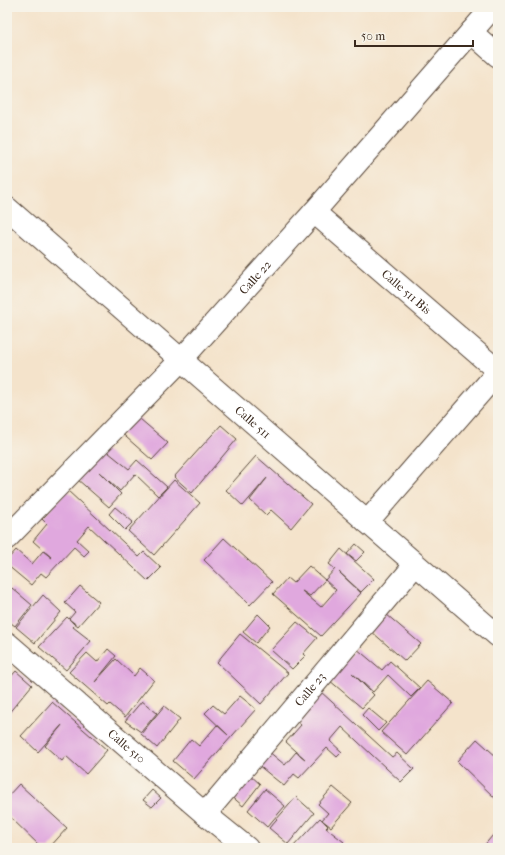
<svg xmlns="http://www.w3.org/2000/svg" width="505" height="855" viewBox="0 0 505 855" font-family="'IM FELL French Canon',serif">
  <rect width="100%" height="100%" fill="#f7f3e8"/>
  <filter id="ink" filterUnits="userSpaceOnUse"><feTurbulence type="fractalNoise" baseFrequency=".025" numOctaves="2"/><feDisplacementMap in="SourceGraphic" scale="8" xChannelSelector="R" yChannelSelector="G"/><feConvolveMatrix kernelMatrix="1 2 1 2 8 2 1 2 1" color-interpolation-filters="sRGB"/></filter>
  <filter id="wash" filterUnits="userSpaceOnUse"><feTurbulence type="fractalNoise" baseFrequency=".012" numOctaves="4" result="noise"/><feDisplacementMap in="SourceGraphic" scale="16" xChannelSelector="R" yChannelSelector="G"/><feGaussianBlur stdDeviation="0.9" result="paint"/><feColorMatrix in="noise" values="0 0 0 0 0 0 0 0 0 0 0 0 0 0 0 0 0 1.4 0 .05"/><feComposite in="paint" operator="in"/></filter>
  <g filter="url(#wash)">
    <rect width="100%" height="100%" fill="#f4e3cb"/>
    <g id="blocks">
      <path fill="#e0a8de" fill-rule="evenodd" d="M133,413L168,443L152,460L118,430Z
        M221,425L237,439L192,493L174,477Z
        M103,448L129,469L137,460L167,487L158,496L135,474L120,491L99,472L121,494L109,507L77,479Z
        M256,456L311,504L291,528L271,510L266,515L250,500L267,478L243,506L226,490Z
        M174,480L200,503L154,555L128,531Z
        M67,490L139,557L144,552L161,568L148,581L89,526L77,540L89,551L84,556L74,547L46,577L41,573L31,585L7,565V560L16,550L32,564L43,551L52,558L33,541L47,524L42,519Z
        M115,507L133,522L125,530L109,514Z
        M224,538L272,582L250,605L204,560Z
        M356,544L365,552L356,561L347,554Z
        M341,549L374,579L361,592L339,572L361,593L321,636L273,594L287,578L293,583L309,566L325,580L335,569L329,564ZM325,580L336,590L321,607L302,591L310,596Z
        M80,586L99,602L78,626L69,619L75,625L73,627L91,641L66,670L39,647L67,617L69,619L75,612L65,603Z
        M12,588L32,605L15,626L7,620V594Z
        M43,595L61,612L35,643L16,627Z
        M258,614L270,626L256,643L243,632Z
        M386,614L421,644L405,661L371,631Z
        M297,622L317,638L303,654L305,656L292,669L271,650Z
        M240,634L288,673L261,704L217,662Z
        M356,648L382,670L390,661L420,688L411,697L388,675L373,692L352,673L374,695L362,708L329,680Z
        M108,649L116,656L95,682L116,659L134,676L140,668L154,680L125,717L110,704L108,706L69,672L87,653L97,662Z
        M16,671L32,685L7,715V681Z
        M427,681L453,703L407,755L381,732Z
        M320,691L392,757L397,753L414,769L401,782L342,727L330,741L342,752L337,757L327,748L299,778L294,774L284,786L274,778L257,764L268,751L285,765L296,752L305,759L286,742L301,725L295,720Z
        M240,696L256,709L194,779L173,761L191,739L199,746L217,725L228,735L205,713L213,705L224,714Z
        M142,701L157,713L141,732L125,721Z
        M52,702L107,750L86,774L66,756L62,761L45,746L62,725L38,752L21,736Z
        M164,706L180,719L157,748L141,734Z
        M368,708L386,723L378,731L362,715Z
        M477,739L498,758V801L457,761Z
        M249,774L260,784L243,806L230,795Z
        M19,784L67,828L49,848H42L7,814V797Z
        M333,787L352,803L331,827L322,820L328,813L318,804Z
        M265,789L285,806L267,827L248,810Z
        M152,790L161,798L152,807L143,800Z
        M296,797L314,813L288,844L269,828Z
        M320,818L328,826L326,828L344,842L339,848H292Z
        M493,835L498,839V848H482Z"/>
    </g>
  </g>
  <g filter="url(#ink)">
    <use href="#blocks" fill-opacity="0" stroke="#574638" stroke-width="1"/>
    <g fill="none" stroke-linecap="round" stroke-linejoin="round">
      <defs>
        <g id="minor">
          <path d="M471,32L498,56"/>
          <path id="s1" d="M7,208L498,636"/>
          <path id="s2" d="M314,212L498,371"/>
          <path d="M367,522L498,372"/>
          <path id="s3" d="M7,538L182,359L314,212L493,7"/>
          <path id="s4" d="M7,643L205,814L247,848"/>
          <path id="s5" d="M205,814L415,565"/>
        </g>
      </defs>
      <use href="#minor" stroke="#574638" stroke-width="24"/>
      <use href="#minor" stroke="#fff" stroke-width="22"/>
    </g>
  </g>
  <g text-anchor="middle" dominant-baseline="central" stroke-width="3" stroke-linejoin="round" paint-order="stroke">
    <g font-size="12" fill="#3b2a1e" stroke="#f7f3e8">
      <text stroke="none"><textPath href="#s3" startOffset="360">Calle 22</textPath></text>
      <text stroke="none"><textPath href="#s2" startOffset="122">Calle 511 Bis</textPath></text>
      <text stroke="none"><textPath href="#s1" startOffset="326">Calle 511</textPath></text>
      <text stroke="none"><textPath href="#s5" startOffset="163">Calle 23</textPath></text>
      <text stroke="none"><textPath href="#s4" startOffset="158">Calle 510</textPath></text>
    </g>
  </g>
  <rect width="505" height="855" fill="none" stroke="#f7f3e8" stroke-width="24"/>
  <path d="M355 40v6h118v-6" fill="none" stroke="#3b2a1e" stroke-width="2"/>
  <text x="361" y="40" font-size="12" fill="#3b2a1e" stroke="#f7f3e8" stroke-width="3" paint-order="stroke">50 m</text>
</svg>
